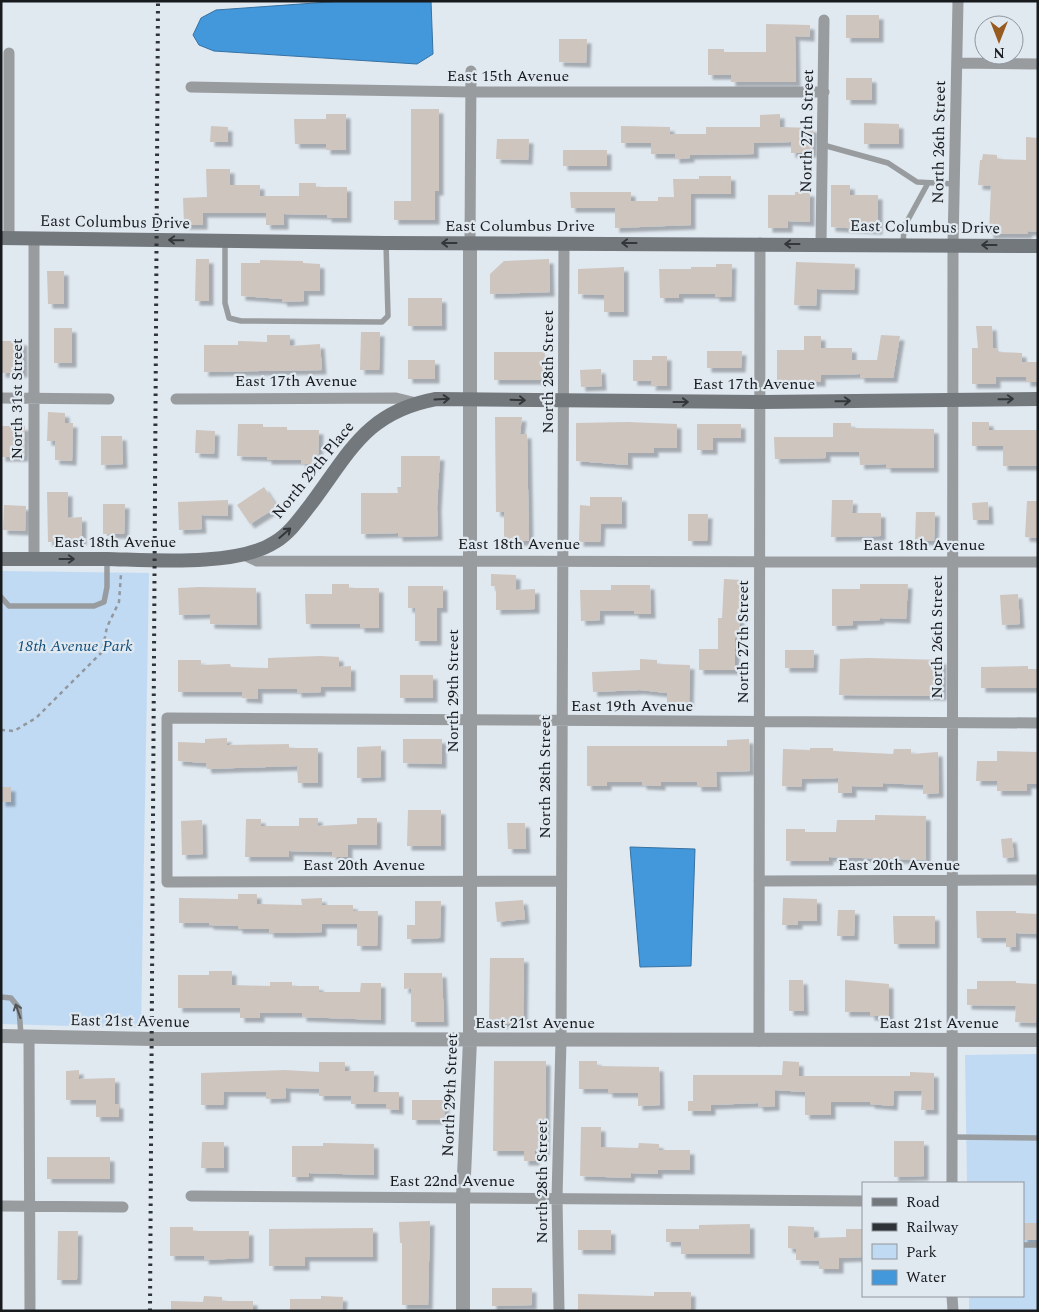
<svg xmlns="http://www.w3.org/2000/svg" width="1039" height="1312" viewBox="0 0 1039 1312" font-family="Spectral,serif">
  <defs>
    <filter id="shadow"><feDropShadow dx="4.5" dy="4.5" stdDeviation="1" flood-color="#0004"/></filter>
  </defs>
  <rect width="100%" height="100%" fill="#e0e8f0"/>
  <path fill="#c0daf3" d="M1,571L149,573L141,1028L1,1024Z
    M1038,1054V1311H969V1296H1023V1183H967L965,1055Z"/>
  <path fill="#4397db" stroke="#3672a2" d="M343,1H431L433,54L417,64L214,51L199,45L193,35L201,18L216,10Z
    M630,847L695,849L691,966L640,967Z"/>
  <path fill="#cec5bf" filter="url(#shadow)" d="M846,15H879V38H846Z
    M766,24L810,25V37L795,36L796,82H731V75H708V49H724V52H766Z
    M559,39H587L586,63L559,62Z
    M846,78H872V100H846Z
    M411,109H439V191H435V220H394V201H411Z
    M326,114H346V150H326V144H295L294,119H326Z
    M780,114V127L813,128L812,153H791V142L754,143V154L690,155V158L675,159V154H651V143H621V126L670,127V134H706V127H760V115Z
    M864,123L899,124V144H864Z
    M211,126L228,127V142H210Z
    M1026,137L1038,138V232L1028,231L1027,234H989L991,186L978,185L980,160H982L983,154L997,155V159L1026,160Z
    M497,139H529L528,160L496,159Z
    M563,150H607V166H563Z
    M206,169H230V185H260V196H299V183H316V187H347V218H327V215L284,214V225H266V213H203V225H184L183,198L207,197Z
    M699,176H731V194H691V225L615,228V208H571L570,192H631V201H658V197H674L673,179H699Z
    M831,185H850V195H878V230L831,227Z
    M795,192H810V222L788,221V228H768V195H795Z
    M196,259H209V301H195Z
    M549,259L550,292L490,294V274L504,261Z
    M260,260L303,261V263L320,264V291H304V301L283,302L282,299L241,296V263H260Z
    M796,262L855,264L854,290L817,289L816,306L794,305Z
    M716,264H732L731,297H715V294H679V298H660L659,269H691V267H716Z
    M624,267V312H604V295L578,294V269Z
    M47,271H64V304H48Z
    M408,298H442V326H408Z
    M976,326H992L993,348H997V352L1022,353V362H1038V382H1026V377H996V384H972V348H978Z
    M54,328H72V363H54Z
    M361,332H380L379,370H360Z
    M267,335H290V346L320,344L322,370L204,372V345H238V341L267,342Z
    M881,335L900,336L893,378H860V374L821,375V382L777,381V350H804V336H821V348H852V360H877Z
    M1,341H23V373H1Z
    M707,351H742L741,368H707Z
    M494,352H545L544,380H494Z
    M652,356H667V386H651L652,381H633V360H652Z
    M408,360H435V379H408Z
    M601,369L602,386L581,387L580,370Z
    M48,412L65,413V423H73L72,461L55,460V441H47Z
    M495,417H522L520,434H527L529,541H504V512H496Z
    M628,422L677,424V448H654V453H628V465L576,461V423Z
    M972,422H989V430H1038V466H1003V446H972Z
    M833,423H851V428L934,429V468H886V464L860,465L859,452H826V458L775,459L774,437H833Z
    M238,424H263V427H287V430H319L318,464H301V460H267V457L237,456Z
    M697,424H741V438H713V450H697Z
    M1,426H25L24,457H1Z
    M196,430L215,431L214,454L195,453Z
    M101,436H122L123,464L101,465Z
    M401,456H440L437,507L438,536L398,537V533L361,534V493H398L397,487H401Z
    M264,487L277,507L250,524L237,505Z
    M47,492H68V518L82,517V541L48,542Z
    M590,497H622V524H601L600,542H579L580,505L590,506Z
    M228,500V516L201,515L202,529L179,530L178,502Z
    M832,500H853L852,513H881V536L831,537Z
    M1027,501H1038V538L1025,537Z
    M988,502L989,520H973L972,503Z
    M103,504H125L124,534H103Z
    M4,505L26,506L25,531L3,530Z
    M916,512H935L934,541L915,540Z
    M688,514H708L707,541H688Z
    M491,574L516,575V590L535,589V609L496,610V586H491Z
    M724,579L741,580L739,638H735V670H699V649H718V618H722Z
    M332,584H349V588H379V628H360V624H306L305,594H332Z
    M860,584H908L906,619L880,618V620L853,621V625L832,626V589H860Z
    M611,585H650L651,614H634V611H600V620L581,621L580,590H611Z
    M408,586H443V608H437V641H415V608H408Z
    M200,587L256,588L257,625L210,624V614L179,615L178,588Z
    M1018,594L1020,624L1002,625L1000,595Z
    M785,650H814L813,668H785Z
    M320,656L339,657V667L351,666V687H321V692L297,693V689H258V699L242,698V692H178V660H201V665L230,664L231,667L268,668V658Z
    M868,658L942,660V696L839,695L840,659Z
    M640,659L657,660V664L690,665L689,703H667V693L640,690L593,692L592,672L640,670Z
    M1028,666V669H1038V688H981V667Z
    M400,675H433V698H400Z
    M227,738V745L289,744V748H318V783H298L297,766L207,769L206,763L178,761V742L205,743V739Z
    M403,739H442V764L403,763Z
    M749,739L750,771L716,772L717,787H697V782H661V786L642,785V782H607V786H587V746H727V740Z
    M381,746V777L357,778V747Z
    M810,748H833V751L893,754L894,749H911V754L938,752L939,793L923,794V785L883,783V787L852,786V793H838V778L802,779L801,787L782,786L783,749L810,750Z
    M997,751L1038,752V784H1027V791H997V781H976L977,761H997Z
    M1,787H11V802H1Z
    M408,810H441V846H407Z
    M875,815L926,816V860L829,857V861H786V829H805V832H836L837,820H875Z
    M299,818H318V826L357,824V818H377V845H348V857H332V852L289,851V857H245L246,819H261V826H299Z
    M202,820L203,854L182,855L181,821Z
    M507,823H525L526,849H508Z
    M1012,838L1014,857L1003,858L1001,839Z
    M238,894H257V904L302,905L301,899L322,898V905H353V911H378L377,946H357V924H322V932L291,933H269V929H238V926L209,925V923H179V898L238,899Z
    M783,898L817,899V921H798V925H782Z
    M523,900L525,919L497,922L495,902Z
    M415,901H441L440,938L407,939V925H415Z
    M838,910H855L854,936H837Z
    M976,911H1016V913L1038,914V934L1016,933V947H1006V938H977Z
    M893,916H935V944H894Z
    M490,958H524L523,1024H489Z
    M209,971H232V985L270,986V982H292V986H319V992H360L361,983H381V1020L302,1017V1013H260V1018H240V1008H178V975H209Z
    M404,973H442L444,1022H411V988L404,989Z
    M789,980H803L804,1011H789Z
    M845,980L889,984V1016H870V1012H845Z
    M977,981H1016V983L1038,984L1036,1023L1015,1022L1016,1006L967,1005V989H977Z
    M494,1061H546L545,1151H535V1161H524V1151H493Z
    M579,1061H597V1066L659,1067L660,1105L638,1106V1093H608V1089H579Z
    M783,1061L799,1062V1076H910V1072L934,1073V1110H921L922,1091H894L893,1106L870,1104V1102H831V1115H805V1092L775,1090V1106L759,1107L758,1103L711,1105V1111H688V1101H693V1075H782Z
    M319,1062H345V1071H374L373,1092H399V1110L386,1109V1104H351V1096H319V1089L286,1088V1098L266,1099V1092H224L223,1105H201V1073L285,1070L319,1072Z
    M79,1070V1079L115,1078V1104H119V1117H96V1100H66V1071Z
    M412,1100H445L444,1120H412Z
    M581,1127H601V1147L638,1148L639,1143L659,1144V1150H690V1170H658V1174L631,1173L630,1178L580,1176Z
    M894,1141H924V1176L894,1177Z
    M202,1142H224V1168H201Z
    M323,1143L374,1144V1175L309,1173V1177H292V1146H323Z
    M47,1157H110V1179H47Z
    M430,1221L428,1305H402V1243H400L399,1222Z
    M1023,1223H1038L1037,1240H1023Z
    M750,1224V1254H681V1242H666V1229H699V1225Z
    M788,1226L814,1227V1238L846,1237V1229H863V1257L839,1258V1269H819V1261L796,1260V1249L788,1248Z
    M170,1227H193V1231H249V1258L204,1260L205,1256H170Z
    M373,1228V1257H305V1266H269V1229Z
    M578,1230H611V1250H578Z
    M58,1231H78L77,1280H57Z
    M492,1288H532V1305L492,1306Z
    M654,1292H691V1311H578V1294L654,1296Z
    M204,1296L222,1297V1301H253V1311H171V1301L203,1302Z
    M321,1296L343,1297L342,1311H290V1299H321Z"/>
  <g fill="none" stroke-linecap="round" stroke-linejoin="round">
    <path stroke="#92989e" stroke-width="2.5" stroke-dasharray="4 4" stroke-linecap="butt" d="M1,730L14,731L36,718L102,652L107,627L119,602L121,574"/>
    <path stroke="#989c9f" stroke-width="5.5" d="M823,145L888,163L917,182L954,184
      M225,241V303L229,318L241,321L382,322L388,316L386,243
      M903,245L904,227L928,183
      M1,597L9,606H94L104,602L107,587V559
      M1,997L11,998L19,1008L21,1036
      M952,1137L1038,1138
      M1023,1245H1038"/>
    <path stroke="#989c9f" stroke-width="11" d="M9,53V238
      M957,63L1038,64
      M191,87L470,92H824
      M34,238V559
      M470,243L471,71
      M821,244L824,20
      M1,398L109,399
      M176,399L396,398L416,403
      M242,554L257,561L1038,562
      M561,881L167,882V718L1038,723
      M759,881L1038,880
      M29,1036L30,1311
      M759,1041L760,243
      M952,1183L953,245L958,1
      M191,1196L863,1201
      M1,1206L123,1207
      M952,1296L953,1311
      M559,1311L557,1198L561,1040L564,243"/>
    <path stroke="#989c9f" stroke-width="14" d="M1,1036L153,1039L1038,1040
      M463,1311V1198L470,1040V243"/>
    <path stroke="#73787c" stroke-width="14" d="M1,238L386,243L1038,246
      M1,559C37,559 72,559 107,559C151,560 237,567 275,542C290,533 300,518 311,504C350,452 366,412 436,399L758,402L1038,399"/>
    <path stroke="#2f3236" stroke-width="4" stroke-dasharray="2.5 5" stroke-linecap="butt" d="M150,1311L158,1"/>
  </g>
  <defs><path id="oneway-shaft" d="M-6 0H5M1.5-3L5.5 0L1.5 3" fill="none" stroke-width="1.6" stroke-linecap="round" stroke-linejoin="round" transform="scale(1.25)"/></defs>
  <g stroke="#33373a">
    <use href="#oneway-shaft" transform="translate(176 240) rotate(-179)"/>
    <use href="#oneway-shaft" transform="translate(449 243) rotate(-180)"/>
    <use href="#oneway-shaft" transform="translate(629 243) rotate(180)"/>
    <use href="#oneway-shaft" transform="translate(792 244) rotate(-180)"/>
    <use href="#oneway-shaft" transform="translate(989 245) rotate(-180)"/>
    <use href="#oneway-shaft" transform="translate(442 399) rotate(-3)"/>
    <use href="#oneway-shaft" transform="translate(1006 399) rotate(-1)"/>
    <use href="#oneway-shaft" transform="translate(518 400) rotate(2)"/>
    <use href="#oneway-shaft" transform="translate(843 401) rotate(-1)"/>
    <use href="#oneway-shaft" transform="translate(681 402)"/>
    <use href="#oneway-shaft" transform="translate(285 533) rotate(-41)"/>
    <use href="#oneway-shaft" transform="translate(67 559)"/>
  </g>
  <use stroke="#525558" href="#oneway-shaft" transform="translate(18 1011) rotate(-109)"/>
  <g text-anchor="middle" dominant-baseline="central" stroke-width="4.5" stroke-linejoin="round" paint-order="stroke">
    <g font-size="16" fill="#181b1e" stroke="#e0e8f0">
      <text x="508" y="76">East 15th Avenue</text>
      <text transform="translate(807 131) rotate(-89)">North 27th Street</text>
      <text transform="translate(939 142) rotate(-89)">North 26th Street</text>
      <text transform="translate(115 222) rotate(1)">East Columbus Drive</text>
      <text x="520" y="226">East Columbus Drive</text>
      <text transform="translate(925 227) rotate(1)">East Columbus Drive</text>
      <text transform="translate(548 372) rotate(-90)">North 28th Street</text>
      <text x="296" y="381">East 17th Avenue</text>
      <text x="754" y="384">East 17th Avenue</text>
      <text transform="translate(17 399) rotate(-90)">North 31st Street</text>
      <text transform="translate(313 470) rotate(-51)">North 29th Place</text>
      <text x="115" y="542">East 18th Avenue</text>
      <text x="519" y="544">East 18th Avenue</text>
      <text x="924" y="545">East 18th Avenue</text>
      <text transform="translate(937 637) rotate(-90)">North 26th Street</text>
      <text transform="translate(743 642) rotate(-90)">North 27th Street</text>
      <text transform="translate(453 691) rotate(-90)">North 29th Street</text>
      <text x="632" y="706">East 19th Avenue</text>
      <text transform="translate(545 777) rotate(-90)">North 28th Street</text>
      <text x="364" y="865">East 20th Avenue</text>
      <text x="899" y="865">East 20th Avenue</text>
      <text transform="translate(130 1021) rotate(1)">East 21st Avenue</text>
      <text x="535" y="1023">East 21st Avenue</text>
      <text x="939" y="1023">East 21st Avenue</text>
      <text transform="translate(450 1095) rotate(-88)">North 29th Street</text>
      <text x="452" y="1181">East 22nd Avenue</text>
      <text transform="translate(542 1182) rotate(-90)">North 28th Street</text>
    </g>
    <g font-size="16" font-style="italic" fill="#0f4d79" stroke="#e0e8f0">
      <text x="75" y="646">18th Avenue Park</text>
    </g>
  </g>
  <rect width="1039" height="1312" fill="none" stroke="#181b1e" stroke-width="5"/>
  <rect x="862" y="1182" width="162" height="115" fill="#e0e8f0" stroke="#90969c"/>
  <rect x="872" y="1198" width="25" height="8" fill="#73787c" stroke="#90969c"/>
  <text x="906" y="1207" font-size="15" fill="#181b1e">Road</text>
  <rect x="872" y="1223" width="25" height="8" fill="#2f3236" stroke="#90969c"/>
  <text x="906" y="1232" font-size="15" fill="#181b1e">Railway</text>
  <rect x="872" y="1244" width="25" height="15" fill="#c0daf3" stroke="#90969c"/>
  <text x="906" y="1257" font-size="15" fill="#181b1e">Park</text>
  <rect x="872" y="1270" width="25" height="15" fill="#4397db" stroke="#90969c"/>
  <text x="906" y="1282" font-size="15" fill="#181b1e">Water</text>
  <g transform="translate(999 40) rotate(180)"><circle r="24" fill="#e0e8f0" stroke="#90969c"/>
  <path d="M0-4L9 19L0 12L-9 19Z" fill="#975a1f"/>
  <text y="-8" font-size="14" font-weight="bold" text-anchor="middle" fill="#181b1e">N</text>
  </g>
</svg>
